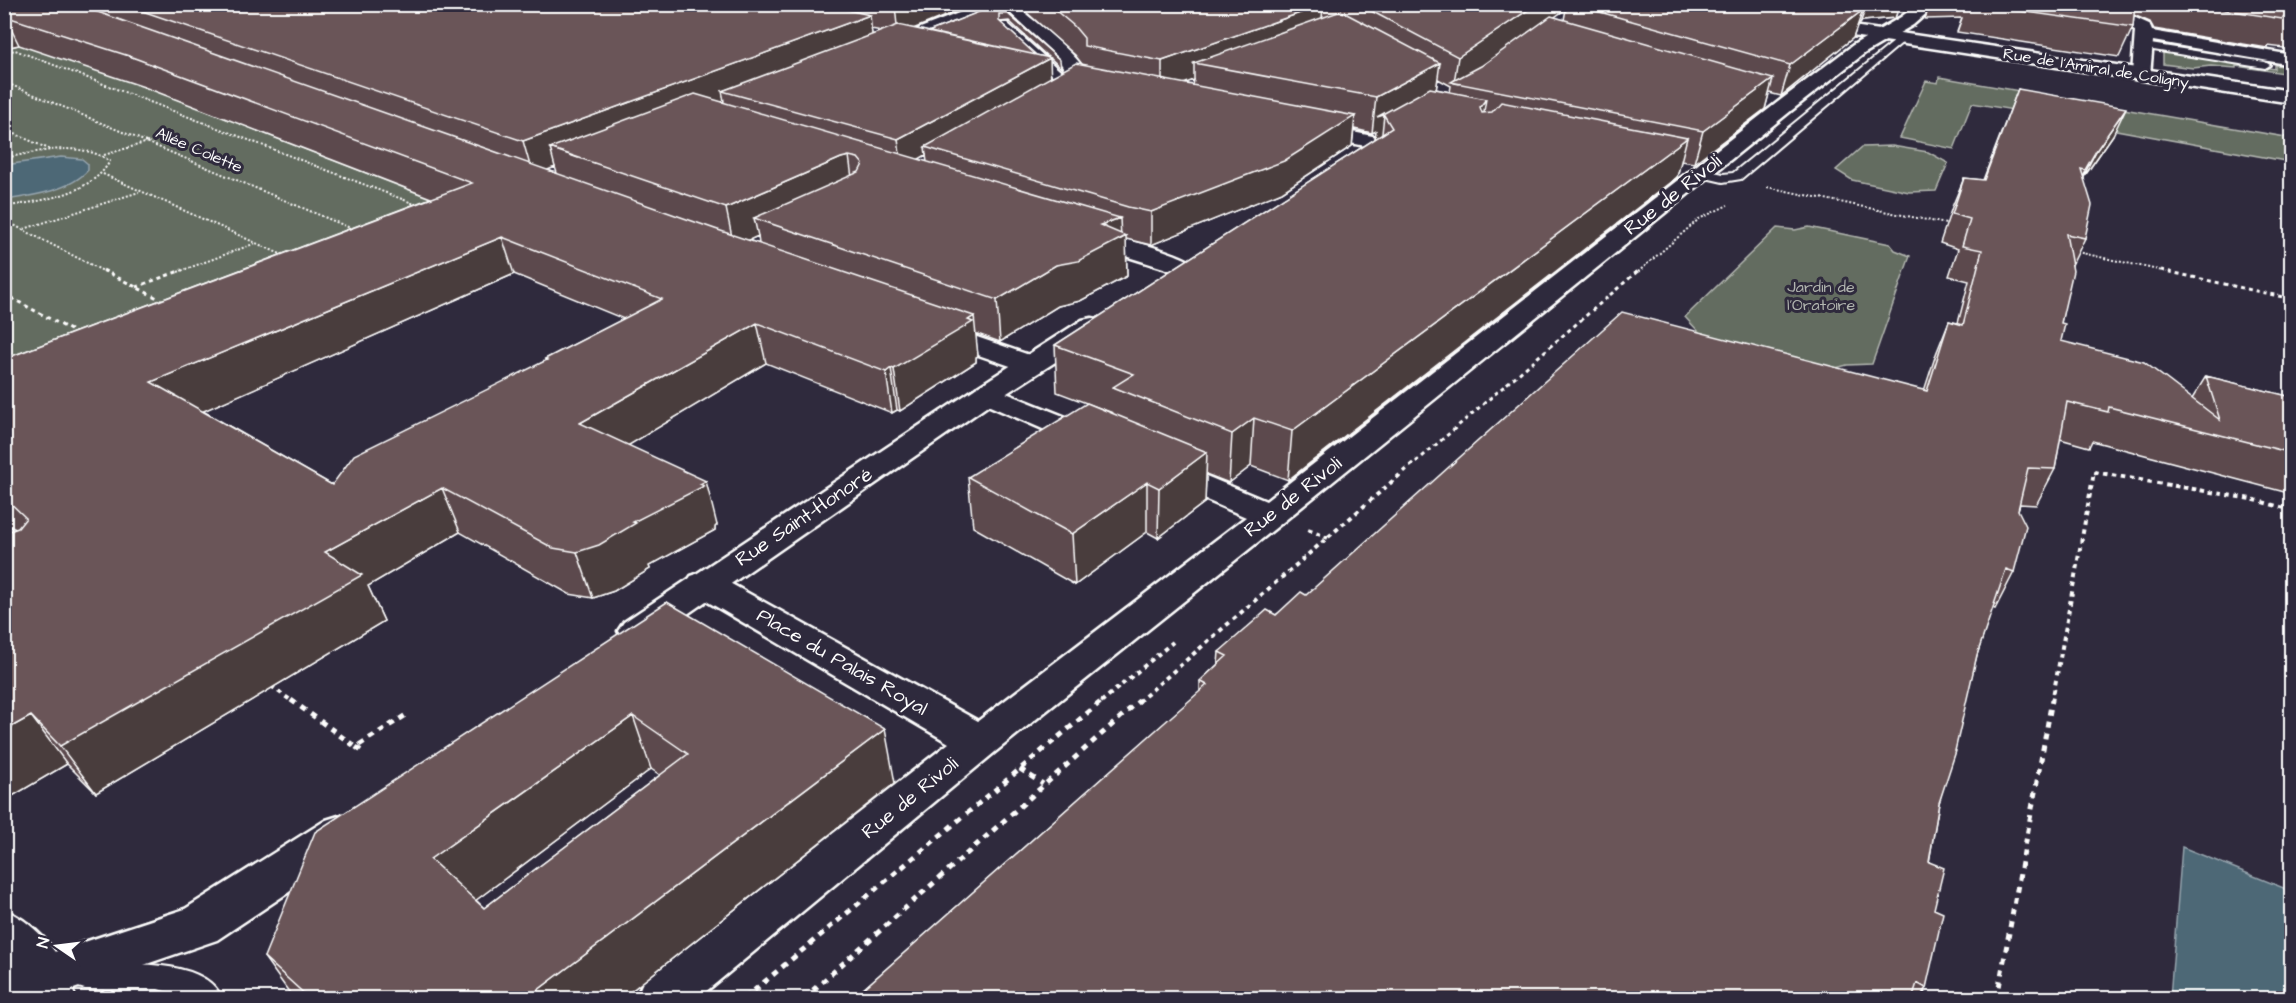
<svg xmlns="http://www.w3.org/2000/svg" width="2296" height="1003" viewBox="0 0 2296 1003" font-family="'Architects Daughter',sans-serif">
  <rect width="100%" height="100%" fill="#2f2a3d"/>
  <filter id="ink" filterUnits="userSpaceOnUse"><feTurbulence type="fractalNoise" baseFrequency=".0167" numOctaves="2"/><feDisplacementMap in="SourceGraphic" scale="12" xChannelSelector="R" yChannelSelector="G"/><feConvolveMatrix kernelMatrix="1 2 1 2 8 2 1 2 1" color-interpolation-filters="sRGB"/></filter>
  <g filter="url(#ink)">
    <path fill="#646c60" stroke="#b2b6b0" stroke-width="1.5" d="M30,42L484,219L5,397V48Z
      M2163,52L2275,69V65L2291,67V74L2236,66V68L2211,66L2193,68L2163,64Z
      M1939,77L2291,138V162L2100,127L2099,124L1972,103L1954,149L1900,138L1926,81L1938,83Z
      M1892,146L1928,152L1948,163L1936,191L1909,192L1852,180L1836,170L1862,147Z
      M1809,227L1890,244L1895,250L1910,256L1872,364L1847,365L1836,368L1700,333L1685,317L1777,228L1795,230Z"/>
    <path fill="#4e6776" stroke="#95a4ad" stroke-width="1.5" d="M61,157L82,159L88,164V170C70,191 31,196 5,200V165Z
      M2182,847L2291,891V998H2170Z"/>
    <g fill="none" stroke-linecap="round" stroke-linejoin="round">
      <defs>
        <path id="lane" d="M1001,23H1007L1068,78V82H1060L1001,27Z
          M1901,36L1906,39L1904,41L1741,179L1723,182L1697,176L1695,173L1701,169L1723,174L1733,173Z
          M2144,43L2265,62L2270,65L2265,68L2141,48V44Z
          M45,965C59,970 71,984 76,998H46L32,977L35,968Z
          M85,965C123,965 203,956 222,998H189L158,989H85L75,986L72,977L75,968Z"/>
        <path id="street" d="M982,4H1014C1029,17 1076,53 1083,68C1085,74 1084,81 1081,86H1067C1063,79 1067,72 1062,65L1000,9L894,51H882L879,47L882,43Z
          M1918,4H1937L1913,25L1865,53L1792,110L1283,522L995,752L698,998H636L643,982L949,743L691,592L686,584L691,576L704,572L717,576L978,721L1246,517L1153,477L1148,470L1153,463L1164,460L1175,463L1266,501L1778,102L1853,45L1901,17Z
          M2083,4H2105L2149,24L2152,31L2292,55V65L2153,41L2150,75L2147,79H2135L2132,75L2135,31Z
          M1309,123L1382,138L1385,142L1382,146L1375,148L1302,133L1299,129L1302,125Z
          M1085,229C1106,234 1188,253 1198,268L1195,273L1186,275L1077,241L1073,236L1077,231Z
          M933,322L1041,359L1045,365L1041,371L1031,373L923,336L919,330L923,324Z
          M986,385L1106,433L1110,440L1106,447L1095,449L1084,447L976,400L971,394L976,388Z
          M4,910C32,920 58,951 70,977C56,1003 40,998 12,998L5,984L10,973L4,966Z"/>
        <path id="secondary" d="M1812,20L2292,91V103L1806,29L1804,25L1806,21Z
          M1092,318L1102,320L1105,326L1102,332L996,400L650,640L637,644L624,640L618,631L624,622L976,388L1082,320Z
          M342,815L358,820L364,833L358,846L217,940L47,998H4V958L45,955L185,909L326,820Z"/>
      </defs>
      <use href="#lane" stroke="#fff" stroke-width="4"/>
      <use href="#street" stroke="#fff" stroke-width="5"/>
      <use href="#secondary" stroke="#fff" stroke-width="5"/>
      <path stroke="#fff" stroke-width="2" stroke-dasharray="2 2" stroke-linecap="butt" d="M4,53L15,50L420,206
        M4,82L355,230
        M4,129L51,150
        M4,138L16,135
        M104,155L148,142
        M4,158C38,152 79,140 110,161C91,195 39,201 4,207
        M103,174L287,257
        M1767,187L1946,224
        M4,220L105,272
        M24,229L139,192
        M2073,251L2167,272
        M178,272L256,243
        M1638,272L1699,219L1728,205"/>
      <path stroke="#fff" stroke-width="3" stroke-dasharray="4 4" stroke-linecap="butt" d="M103,270L163,301
        M2161,270L2292,299
        M136,287L182,270
        M4,294L78,334
        M1416,462L1639,270"/>
      <path stroke="#fff" stroke-width="4" stroke-dasharray="4.5 4.5" stroke-linecap="butt" d="M1308,530L1328,538
        M271,686L293,702
        M1101,702L1173,642
        M1138,702L1417,460
        M2052,702L2094,472L2251,499L2292,510"/>
      <path stroke="#fff" stroke-width="5" stroke-dasharray="6 6" stroke-linecap="butt" d="M291,700L356,747L409,713
        M356,747L364,753
        M1020,769L1043,784
        M1920,992L1933,998
        M745,998L1103,700
        M804,998L1140,700
        M1997,998L2052,700"/>
      <use href="#lane" fill="#2f2a3d" fill-rule="evenodd"/>
      <use href="#street" fill="#2f2a3d" fill-rule="evenodd"/>
      <use href="#secondary" fill="#2f2a3d" fill-rule="evenodd"/>
    </g>
    <path fill="#5b494d" stroke="#fff" stroke-width="1.5" fill-rule="evenodd" d="M4,4H975L914,28L928,32L999,4L1060,60L1061,68L1050,58V77L1082,64L1075,55L1017,4H1900L1895,18L1862,21L1860,24H1858L1853,38L1781,96L1769,93L1765,109L1694,163L1681,161L1677,177L1288,480L1251,466L1229,483L1206,474L1205,502L1158,538L1147,532L1075,585L973,527L968,477L1113,414V413L1057,392L1055,345L1375,139L1376,131L1372,133L1354,129L1352,146L1282,192L1151,245L1126,239L1127,276L1080,301L1058,306L1000,342L975,333L978,356L976,357V362L900,411L897,410L892,413L766,363L628,445L717,525L715,527V530L649,566L650,569L614,591L593,598L569,594L460,532L368,586L384,621L96,793L67,764L4,801L16,529L4,524V359L431,198L144,87L19,45L4,48ZM1566,9L1564,20L1554,17L1558,14ZM1009,21L1049,58L1036,55L999,22ZM871,29L882,31L872,35ZM1438,79L1451,86L1450,92L1436,89ZM1194,80L1193,85L1184,83ZM926,155L927,162L918,159ZM555,167L557,173L547,170ZM758,236L759,244L748,240ZM514,274L624,319L545,359V361L332,485L203,411Z
      M1930,4H2292V49L2268,46L2267,48L2154,29L2150,22L2134,15L2133,27L2119,57L1957,32L1962,18L1925,19Z
      M2018,89L2113,135L2084,177L2085,238L2072,265L2061,323V341L2192,399L2206,376L2292,397V494L2092,441L2089,447L2060,439L2055,469L2036,505L2020,504L2018,510L2014,572L1995,609L1992,608L1977,655L1939,803L1929,862L1934,909L1926,988L1919,999H852L1200,692V681L1218,664L1219,652L1306,595L1924,391L1936,354L1949,321L1958,323L1969,281L1949,276L1958,249L1940,243L1952,207L1964,178L1983,180Z
      M667,602L895,783L621,999H294L264,957ZM651,769L660,775L484,908L476,900Z"/>
    <path fill="#4a3c3e" stroke="#fff" stroke-width="1.5" d="M899,4H975L898,35L895,6Z
      M1537,4H1567L1566,9L1459,84L1454,83L1458,57Z
      M1867,4H1900L1895,18L1862,21L1860,24Z
      M1323,5L1321,33L1194,63V80L1162,92V61Z
      M1863,10L1853,38L1781,96L1790,65Z
      M870,15L873,44L722,91L724,101L578,158L550,148L555,167L533,176L523,141Z
      M4,17L6,19L19,45L4,48Z
      M1050,58L1051,85L925,147L926,155L902,169L898,139Z
      M1440,63L1435,98L1384,115L1380,152L1373,155L1376,131L1372,133L1376,97Z
      M1773,79L1765,109L1694,163L1703,131Z
      M1486,99L1480,136V107Z
      M2126,108L2113,135L2083,178L2072,199L2096,151Z
      M1355,116L1352,146L1282,192L1151,245V212Z
      M1687,138L1677,177L1288,480L1292,431Z
      M849,156L854,193L754,218L758,236L734,247L726,208L841,158Z
      M1120,218L1121,239L1126,236L1127,276L1080,301L1058,306L1000,342L997,300L1056,265L1100,225Z
      M502,237L514,274L174,424L151,382Z
      M974,316L978,356L976,357V362L900,411L894,369Z
      M757,323L766,363L594,466L580,423Z
      M891,368L897,410L892,413L886,372Z
      M1254,418L1251,466L1229,483L1232,434Z
      M1207,452L1205,502L1158,538L1159,488Z
      M706,481L717,525L715,527V530L649,566L650,569L614,591L593,598L577,552L633,522Z
      M1147,482V532L1075,585L1072,534Z
      M442,488L460,532L368,586L384,621L96,793L60,746L325,552Z
      M31,716L67,764L4,801V731Z
      M633,716L651,769L459,913L430,859Z
      M885,729L895,783L621,999H526Z"/>
    <path fill="#6a5559" stroke="#fff" stroke-width="1.5" fill-rule="evenodd" d="M4,4H75L715,229L974,316L968,320L973,322L894,369L891,368L886,372L757,323L580,423L706,481L700,484L704,486L633,522L636,523L599,545L577,552L553,548L442,488L325,552L362,575L60,746L31,716L4,731V533L18,528L26,518L4,497V359L472,183L129,56L4,16ZM502,237L662,299L545,359L547,360L354,455L332,485L151,382Z
      M122,4H215L236,11L247,8L246,5L243,4H822L870,15L523,141Z
      M999,4L1060,60L1008,14H999V21L1036,55L928,32Z
      M1048,4H1322L1323,5L1162,61L1084,46V38L1074,26Z
      M1358,4H1537L1458,57Z
      M1571,4H1827L1863,10L1790,65Z
      M1971,4H2135L2133,27Z
      M2189,4H2292V18L2283,17L2282,19Z
      M1341,11L1440,63L1376,97L1194,63Z
      M1551,16L1773,79L1703,131L1451,82L1481,66Z
      M898,25L1050,58L898,139L722,91Z
      M1076,63L1355,116L1284,161L1151,212L1128,207L925,147Z
      M1430,88L1486,99L1480,107L1482,113L1492,112L1501,102L1687,138L1292,431L1254,418L1232,434L1113,387L1134,374L1055,345L1392,128L1384,115L1377,117Z
      M2018,89L2126,108L2096,151L2085,170L2081,169L2092,205L2085,238L2066,234L2073,271L2061,323L2065,324L2061,341L2144,362L2220,420L2206,376L2292,397V453L2109,407L2108,412L2067,402L2055,469L2028,468L2018,510L2026,526L2014,572L2006,569L1977,655L1955,751H1956L1939,803L1929,862L1944,868L1934,909L1943,913L1926,988L1917,983L1912,999H852L1207,685L1200,681L1227,656L1219,652L1267,610L1276,615L1301,592L1306,595L1622,312L1927,391L1949,321L1963,325L1982,250L1962,246L1970,219L1952,214L1964,178L1984,180Z
      M695,94L1120,218L1100,225L1126,236L1078,261L1056,265L997,300L754,218L859,172L863,164L858,158L849,156L841,158L726,208L550,148Z
      M1087,403L1207,452L1159,488L1147,482L1072,534L968,477Z
      M667,602L885,729L526,999H310L264,957L315,832ZM633,716L688,754L484,908L430,859Z
      M2094,995L2097,999H2073Z"/>
  </g>
  <g text-anchor="middle" dominant-baseline="central" stroke-width="6" stroke-linejoin="round" paint-order="stroke">
    <g font-size="16" fill="#fff" stroke="#2f2a3d">
      <text transform="translate(2096 68) rotate(9)">Rue de l'Amiral de Coligny</text>
      <text transform="translate(199 150) rotate(23)">Allée Colette</text>
    </g>
    <g font-size="16" fill="#b2b6b0" stroke="#2f2a3d">
      <text x="1821" y="287">Jardin de<tspan x="1821" dy="18">l'Oratoire</tspan></text>
    </g>
    <g font-size="20" fill="#fff" stroke="#2f2a3d">
      <text transform="translate(1673 195) rotate(-38)">Rue de Rivoli</text>
      <text transform="translate(1293 497) rotate(-38)">Rue de Rivoli</text>
      <text transform="translate(804 517) rotate(-34)">Rue Saint-Honoré</text>
      <text transform="translate(842 662) rotate(30)">Place du Palais Royal</text>
      <text transform="translate(910 798) rotate(-39)">Rue de Rivoli</text>
    </g>
  </g>
  <rect width="2296" height="1003" fill="none" stroke="#2f2a3d" stroke-width="24"/>
  <rect x="12" y="12" width="2272" height="979" fill="none" stroke="#fff" stroke-width="2" filter="url(#ink)"/>
  <g transform="translate(57 946) rotate(284)" stroke="#2f2a3d" stroke-width="4.5" paint-order="stroke">
  <path d="M0-4.5L10 22L0 15L-10 22Z" fill="#ffffff"/>
  <text y="-9" font-size="16" font-weight="bold" text-anchor="middle" fill="#ffffff">N</text>
  </g>
</svg>
